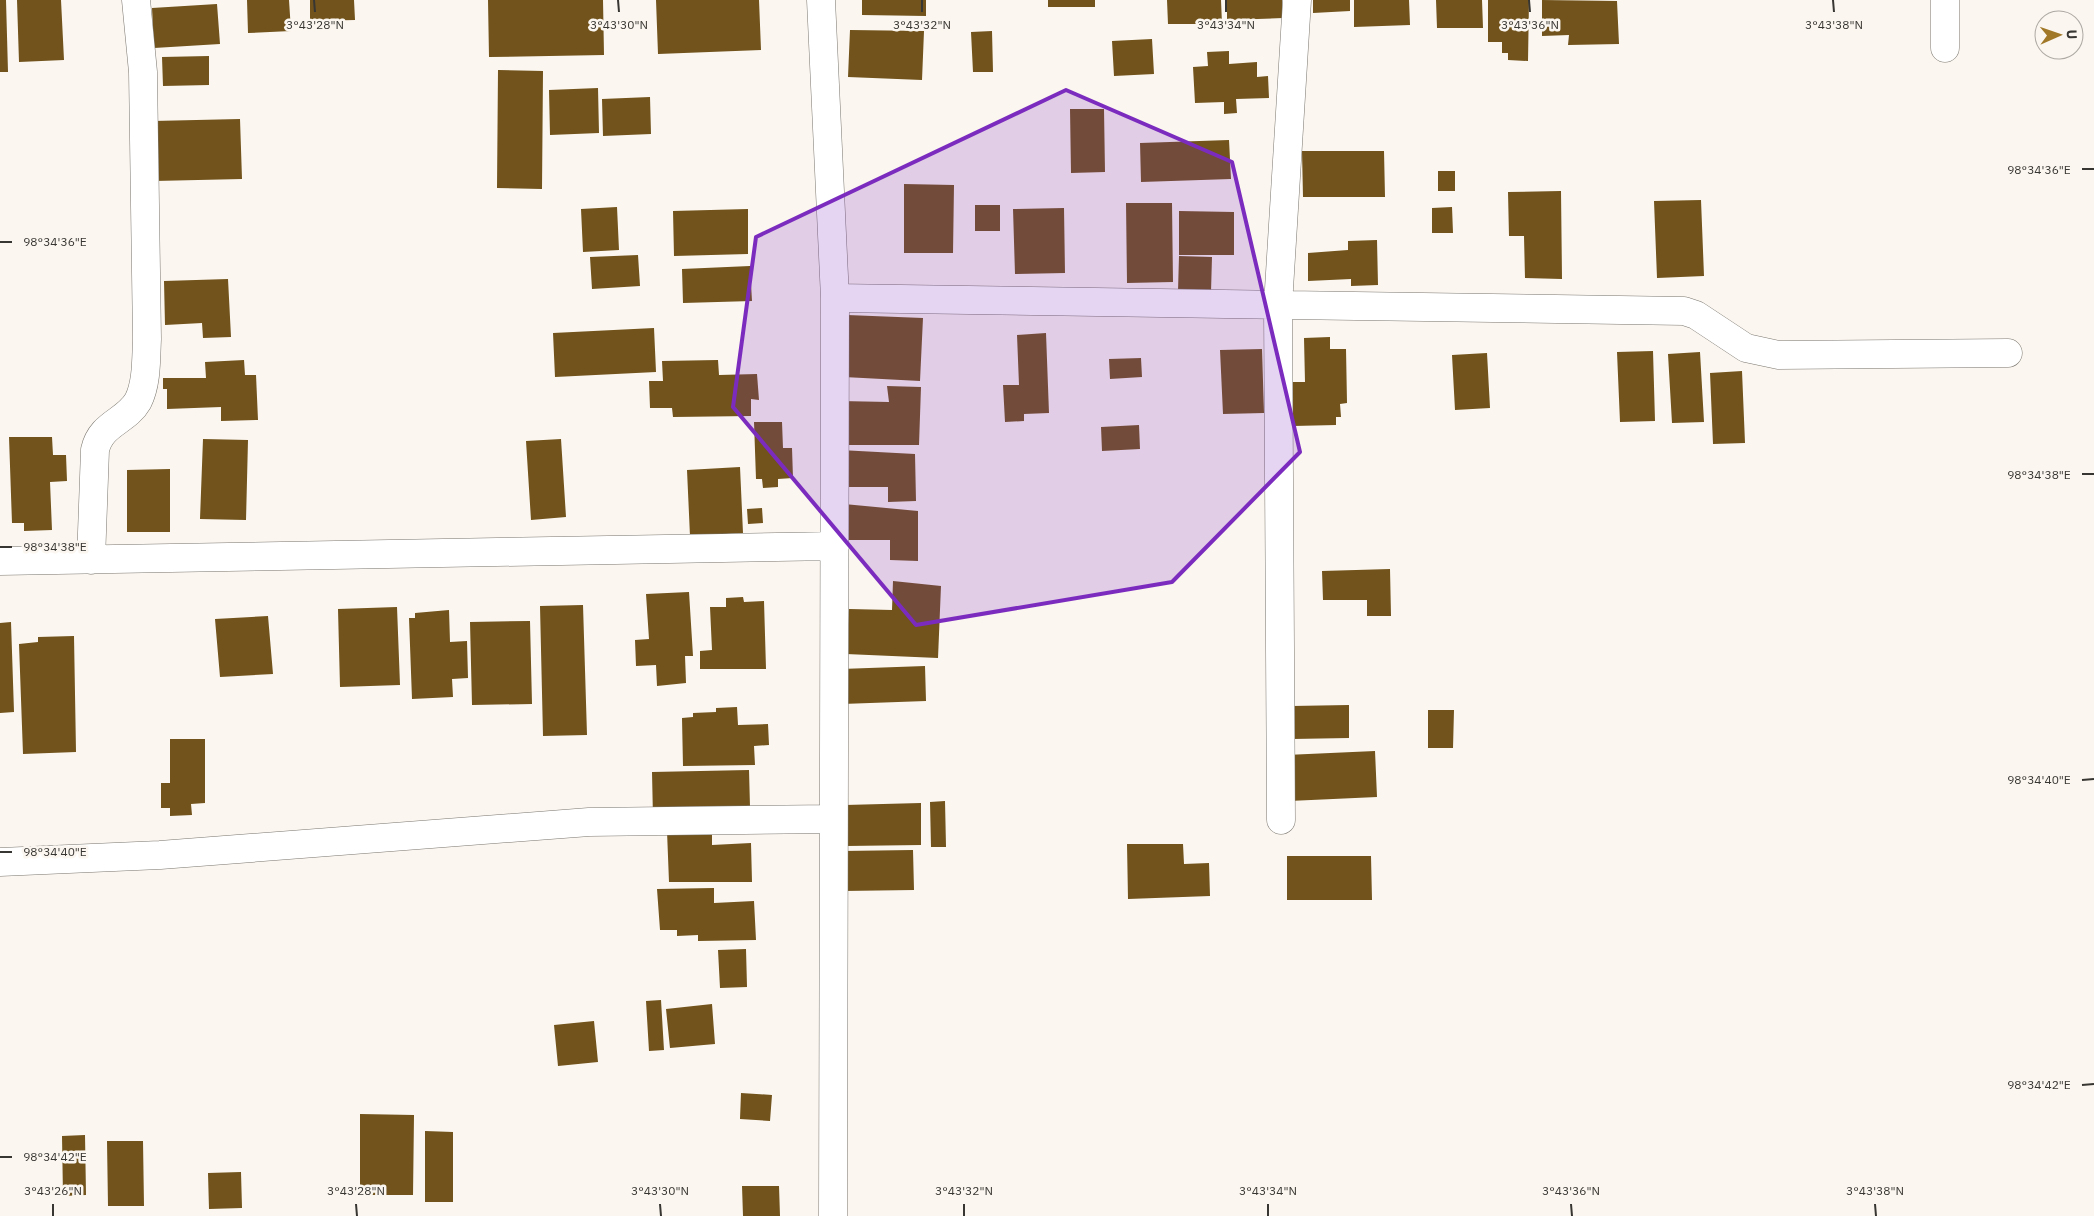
<svg xmlns="http://www.w3.org/2000/svg" width="2094" height="1216" viewBox="0 0 2094 1216" font-family="'IBM Plex Sans',sans-serif">
  <rect width="100%" height="100%" fill="#fbf6ef"/>
  <path fill="#71531b" d="M0,0H6L8,72H0Z
    M17,0H61L64,60L19,62Z
    M247,0H289L291,31L248,33Z
    M310,0H354L355,20L310,21Z
    M488,0H603L604,55L489,57Z
    M656,0H759L761,50L658,54Z
    M862,0H926V16L862,15Z
    M1048,0H1095V7H1048Z
    M1167,0H1221L1222,24H1168Z
    M1227,0H1282L1283,18L1227,20Z
    M1313,0H1350V11L1313,13Z
    M1354,0H1409L1410,25L1354,27Z
    M1436,0H1482L1483,28H1437Z
    M1488,0H1529L1528,61L1508,60V53H1502V42H1488Z
    M1542,0L1617,1L1619,44L1568,45L1569,35L1542,36Z
    M217,4L220,44L154,48L152,8Z
    M850,30L924,31L922,80L848,77Z
    M992,31L993,72H973L971,32Z
    M1152,39L1154,74L1114,76L1112,41Z
    M1229,51V64L1257,62V77L1268,76L1269,98L1236,99L1237,113L1224,114V102L1195,103L1193,67L1208,66L1207,52Z
    M209,56V85L163,86L162,57Z
    M498,70L543,71L542,189L497,188Z
    M598,88L599,133L550,135L549,90Z
    M650,97L651,134L603,136L602,99Z
    M1070,109H1104L1105,172L1071,173Z
    M240,119L242,179L154,181L153,121Z
    M1229,140L1231,179L1141,182L1140,143Z
    M1302,151H1384L1385,197H1303Z
    M1438,171H1455V191H1438Z
    M904,184L954,185L953,253H904Z
    M1561,191L1562,279L1525,278L1524,236H1509L1508,192Z
    M1701,200L1704,276L1657,278L1654,201Z
    M1126,203H1172L1173,282L1127,283Z
    M975,205H1000V231H975Z
    M617,207L619,250L583,252L581,209Z
    M1452,207L1453,233H1432V208Z
    M1064,208L1065,273L1015,274L1013,209Z
    M748,209V254L674,256L673,211Z
    M1179,211L1234,212V255H1179Z
    M1377,240L1378,285L1351,286V279L1308,281V253L1348,250V241Z
    M638,255L640,286L592,289L590,257Z
    M1179,256L1212,257L1211,292L1178,291Z
    M750,266L752,301L683,303L682,269Z
    M228,279L231,337L203,338L202,323L165,325L164,281Z
    M847,315L923,318L920,381L844,377Z
    M654,328L656,372L555,377L553,333Z
    M1046,333L1049,413L1024,414V421L1005,422L1003,385H1019L1017,335Z
    M1330,337V349H1346L1347,403L1340,404L1341,417H1336V425L1293,426L1292,382H1305L1304,338Z
    M1262,349L1264,413L1223,414L1220,350Z
    M1653,351L1655,421L1620,422L1617,352Z
    M1700,352L1704,422L1672,423L1668,354Z
    M1487,353L1490,408L1455,410L1452,355Z
    M1141,358L1142,377L1110,379L1109,359Z
    M244,360L245,375H256L258,420L221,421V407L167,409V389H163V378H206L205,362Z
    M718,360L719,375L757,374L759,400L751,399V416L673,417L672,408H650L649,381H663L662,361Z
    M1742,371L1745,443L1713,444L1710,373Z
    M887,386L921,387L919,445H840V401L889,402Z
    M754,422H782L783,448H792L793,478L778,479V487L763,488L762,479H756Z
    M1139,425L1140,449L1102,451L1101,427Z
    M9,437H52L53,455H66L67,481L50,482L52,530L24,531V523H12Z
    M203,439L248,440L246,520L200,519Z
    M561,439L566,517L531,520L526,441Z
    M840,450L915,454L916,501L888,502V487H840Z
    M740,467L743,533L690,536L687,470Z
    M170,469V532H127V470Z
    M844,504L918,511V561L890,560V540H844Z
    M762,508L763,523L748,524L747,509Z
    M1390,569L1391,616H1367V600H1323L1322,571Z
    M893,581L941,586L938,658L846,654L849,609L892,610Z
    M689,592L693,656H685L686,683L657,686L656,665L636,666L635,640L649,639L646,594Z
    M743,597L744,602L764,601L766,669H700V651L712,650L710,607H726V598Z
    M583,605L587,735L543,736L540,606Z
    M397,607L400,685L340,687L338,609Z
    M449,610L450,642L467,641L468,678L452,679L453,697L412,699L409,618H415V613Z
    M268,616L273,674L220,677L215,619Z
    M530,621L532,704L472,705L470,622Z
    M11,622L14,712L0,713V623Z
    M74,636L76,752L23,754L19,644L38,642V637Z
    M925,666L926,701L842,704L841,669Z
    M1349,705V738L1292,739V706Z
    M737,707L738,725L768,724L769,745L754,746L755,765L683,766L682,718L693,717V713L716,712V708Z
    M1428,710H1454L1453,748H1428Z
    M170,739H205V803L191,804L192,815L170,816V808H161V783H170Z
    M1375,751L1377,797L1289,801L1286,755Z
    M749,770L750,807L653,818L652,772Z
    M945,801L946,847H931L930,802Z
    M921,803V845L846,846L845,805Z
    M667,831H712V845L751,843L752,882H669Z
    M1127,844H1183L1184,864L1209,863L1210,896L1128,899Z
    M913,850L914,890L843,891L842,851Z
    M1287,856H1371L1372,900H1287Z
    M714,888V903L754,901L756,940L698,941V935L677,936V930H660L657,889Z
    M746,949L747,987L720,988L718,950Z
    M661,1000L664,1050L649,1051L646,1001Z
    M712,1004L715,1044L670,1048L666,1009Z
    M594,1021L598,1062L558,1066L554,1025Z
    M741,1093L772,1095L770,1121L740,1119Z
    M360,1114L414,1115L413,1195H360Z
    M425,1131L453,1132V1202H425Z
    M85,1135L86,1195L63,1196L62,1136Z
    M107,1141H143L144,1206H108Z
    M241,1172L242,1208L209,1209L208,1173Z
    M742,1186H779L780,1216H743Z"/>
  <g fill="none" stroke-linecap="round" stroke-linejoin="round">
    <defs>
      <path id="minor" d="M821,0L835,298L833,1216
        M1945,0V48
        M835,298L1684,311L1696,315L1746,348L1779,355L2008,353
        M91,560L95,450C101,423 126,422 138,401C147,383 146,359 147,339L143,72L136,0
        M0,561L835,546
        M1281,820L1278,305L1297,0
        M0,862L160,855L589,822L833,819"/>
    </defs>
    <use href="#minor" stroke="#7b7770" stroke-width="29"/>
    <use href="#minor" stroke="#fff" stroke-width="28"/>
  </g>
  <path fill="#7b2cbf" fill-opacity="0.2" stroke="#7b2cbf" stroke-width="4" stroke-linejoin="round" d="M1066,90L1232,162L1300,452L1172,582L916,625L733,407L756,237Z"/>
  <path fill="none" stroke="#383633" stroke-width="2" d="M314,0L315,12M618,0L619,12M922,0V12M1226,0V12M1529,0L1530,12M1833,0L1834,12M2082,169H2094M0,242H12M2082,474H2094M0,547H12M2082,780L2094,779M0,852H12M2082,1085L2094,1084M0,1157H12M53,1204V1216M356,1204L357,1216M660,1204L661,1216M964,1204V1216M1268,1204V1216M1571,1204L1572,1216M1875,1204L1876,1216"/>
  <g font-size="12" text-anchor="middle" fill="#383633" stroke="#fbf6ef" stroke-width="5" stroke-linejoin="round" paint-order="stroke">
    <text x="315" y="29">3°43'28"N</text>
    <text x="619" y="29">3°43'30"N</text>
    <text x="922" y="29">3°43'32"N</text>
    <text x="1226" y="29">3°43'34"N</text>
    <text x="1530" y="29">3°43'36"N</text>
    <text x="1834" y="29">3°43'38"N</text>
    <text x="2039" y="174">98°34'36"E</text>
    <text x="55" y="246">98°34'36"E</text>
    <text x="2039" y="479">98°34'38"E</text>
    <text x="55" y="551">98°34'38"E</text>
    <text x="2039" y="784">98°34'40"E</text>
    <text x="55" y="856">98°34'40"E</text>
    <text x="2039" y="1089">98°34'42"E</text>
    <text x="55" y="1161">98°34'42"E</text>
    <text x="53" y="1195">3°43'26"N</text>
    <text x="356" y="1195">3°43'28"N</text>
    <text x="660" y="1195">3°43'30"N</text>
    <text x="964" y="1195">3°43'32"N</text>
    <text x="1268" y="1195">3°43'34"N</text>
    <text x="1571" y="1195">3°43'36"N</text>
    <text x="1875" y="1195">3°43'38"N</text>
  </g>
  <g transform="translate(2059 35) rotate(88)"><circle r="24" fill="#fbf6ef" stroke="#ada9a4"/>
  <path d="M0-4L9 19L0 12L-9 19Z" fill="#a17827"/>
  <text y="-8" font-size="14" font-weight="bold" text-anchor="middle" fill="#383633">U</text>
  </g>
</svg>
